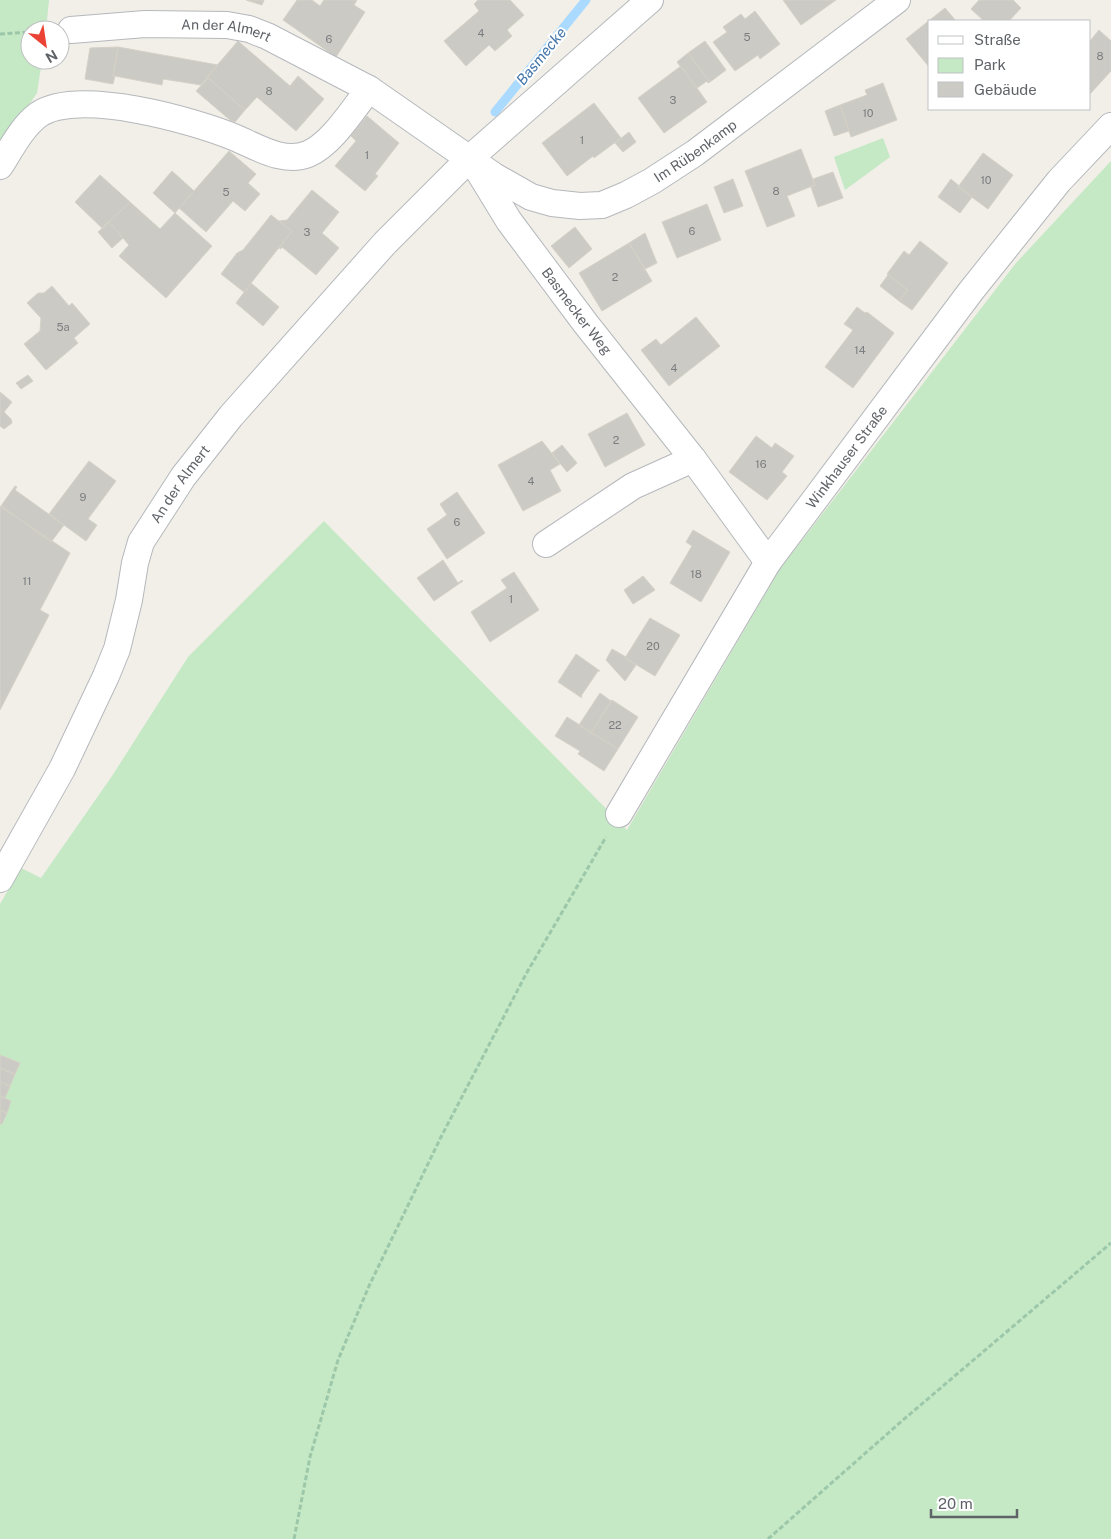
<svg xmlns="http://www.w3.org/2000/svg" width="1111" height="1539" viewBox="0 0 1111 1539" font-family="'Public Sans',sans-serif">
  <rect width="100%" height="100%" fill="#f1efe8"/>
  <path fill="#c5e8c5" d="M0,0H49L46,30H30V60H42L37,93L0,147Z
    M883,138L890,157L845,190L834,157Z
    M1111,161V1539H0V904L21,868L41,878L112,776L188,657L324,521L627,830L780,569L1016,263Z"/>
  <g fill="none" stroke-linecap="round" stroke-linejoin="round">
    <path stroke="#aadaff" stroke-width="9" d="M495,112L586,0"/>
  </g>
  <path fill="#cccac5" stroke="#d6d1c6" d="M246,0H264L262,5Z
    M297,0H312L320,6L324,0H357L354,5L365,12L336,57L283,20Z
    M478,0H510L524,15L507,30L512,36L495,51L489,45L466,66L444,41L479,11L474,4Z
    M783,0H836L801,25Z
    M979,0H1013L1021,8L1009,21H984L971,9Z
    M945,8L956,21H930V68L906,39Z
    M755,11L780,44L760,59L758,55L735,71L713,42L727,32L723,27L741,14L745,19Z
    M1099,30L1111,41V71L1090,94V41Z
    M238,41L290,86L298,76L324,99L296,131L257,97L245,110L207,77Z
    M705,41L726,70L710,82L688,53Z
    M118,47L113,76H115L113,84L85,79L90,48Z
    M118,47L218,65L201,85L163,79L162,85L115,76H113Z
    M688,53L710,82L708,83L707,81L697,88L677,62Z
    M681,66L707,102L664,133L638,98Z
    M208,78L245,110L235,122L230,120L196,91Z
    M883,83L897,120L851,137L840,105L867,95L865,90Z
    M594,103L621,138L594,158L593,156L567,176L542,143Z
    M840,105L849,131L834,136L825,111Z
    M367,116L399,143L375,174L378,176L365,191L335,166L356,141L351,136Z
    M629,132L636,142L623,152L615,143Z
    M801,149L815,185L787,196L795,216L767,227L745,171Z
    M229,151L256,174L248,183L260,194L245,211L233,201L206,232L179,208Z
    M983,153L1013,175L988,209L958,187Z
    M172,171L194,191L175,213L153,193Z
    M833,172L843,198L818,207L811,187L815,185L813,179Z
    M100,175L130,202L102,228L75,202Z
    M733,179L743,206L724,213L714,187Z
    M951,179L972,197L960,213L938,197Z
    M312,190L339,212L322,233L339,248L316,275L282,247L281,249L279,248L292,231L279,221L287,220Z
    M130,202L160,229L175,213L212,246L166,298L119,256L129,245L109,222Z
    M707,204L721,240L677,258L662,222Z
    M271,215L292,231L244,292L221,274L237,253L243,250Z
    M109,222L123,238L112,248L98,232Z
    M575,227L592,249L569,268L551,246Z
    M645,233L657,263L645,269L629,243Z
    M920,241L948,263L912,310L899,301L908,290L887,274L904,251L909,255Z
    M629,243L652,281L602,311L579,273Z
    M888,275L908,290L899,301L880,286Z
    M251,283L279,307L263,326L236,303Z
    M52,286L69,306L72,303L90,324L74,338L78,343L46,370L24,344L40,331L41,318L27,303L38,293H44Z
    M857,307L865,313L867,312L894,333L853,388L825,367L853,330L844,324Z
    M696,317L720,346L669,386L641,350L656,339L661,345Z
    M28,375L33,381L21,389L16,383Z
    M0,392L12,402L4,412L11,419L12,423L4,429L0,426Z
    M627,413L645,445L605,467L588,434Z
    M756,436L772,448L775,443L794,456L782,472L787,476L767,500L729,472Z
    M542,441L560,464L550,470L561,491L523,511L498,465Z
    M562,445L577,463L567,472L552,453Z
    M89,461L116,481L88,519L97,525L86,541L49,514Z
    M15,486L17,487L15,490L64,525L51,542L1,506Z
    M457,492L485,533L447,559L427,529L447,515L440,504Z
    M0,506L70,553L40,610L49,615L0,710Z
    M693,530L730,552L701,602L670,583L692,546L686,542Z
    M443,560L458,583L462,580L463,581L434,601L417,578Z
    M514,572L539,610L490,642L471,612L507,588L501,580Z
    M643,576L655,590L633,604L624,590Z
    M650,618L680,635L655,676L625,658Z
    M612,649L626,657L625,658L636,665L625,681L606,660Z
    M576,654L600,671H598L581,696L582,698L558,682Z
    M600,693L611,701L591,733L579,725Z
    M612,700L638,717L618,749L591,733Z
    M567,717L618,749L604,771L578,754L580,751L555,736Z
    M0,1055L20,1063L15,1074L0,1068Z
    M0,1068L15,1074L10,1086L0,1082Z
    M0,1082L10,1086L5,1098L0,1096Z
    M0,1096L11,1101L7,1113L0,1110Z
    M0,1110L7,1113L2,1124H0Z"/>
  <g fill="none" stroke-linecap="round" stroke-linejoin="round">
    <defs>
      <g id="street">
        <path id="s1" d="M71,30L145,24L227,25L249,29L267,36L369,89L494,176L531,197L552,203L580,206L602,205L626,195L652,181L695,153L897,0"/>
        <path d="M0,166C11,149 22,127 38,115C77,87 195,121 236,138C257,147 284,164 308,154C332,144 353,109 369,89"/>
        <path id="s2" d="M476,167L509,221L586,324L693,459L768,562"/>
        <path d="M546,544L633,486L693,459"/>
        <path id="s3" d="M619,814L768,562L971,291L1059,181L1111,126"/>
        <path id="s4" d="M0,879L62,769L106,676L117,649L129,600L135,563L141,542L183,477L231,416L385,243L470,158L650,0"/>
      </g>
    </defs>
    <use href="#street" stroke="#b5b8bc" stroke-width="28"/>
    <path stroke="#9cc7a9" stroke-width="3" stroke-dasharray="5 2.5" stroke-linecap="butt" d="M0,34L30,32
      M294,1539L310,1457L338,1360L369,1286L441,1137L526,974L606,837
      M768,1539L903,1420L1111,1243"/>
    <use href="#street" stroke="#fff" stroke-width="26"/>
  </g>
  <g text-anchor="middle" dominant-baseline="central" stroke-width="4" stroke-linejoin="round" paint-order="stroke">
    <g font-size="11" fill="#7a7d7f">
      <text x="481" y="33">4</text>
      <text x="747" y="37">5</text>
      <text x="329" y="39">6</text>
      <text x="1100" y="56">8</text>
      <text x="269" y="91">8</text>
      <text x="673" y="100">3</text>
      <text x="868" y="113">10</text>
      <text x="582" y="140">1</text>
      <text x="367" y="155">1</text>
      <text x="986" y="180">10</text>
      <text x="776" y="191">8</text>
      <text x="226" y="192">5</text>
      <text x="692" y="231">6</text>
      <text x="307" y="232">3</text>
      <text x="615" y="277">2</text>
      <text x="63" y="327">5a</text>
      <text x="860" y="350">14</text>
      <text x="674" y="368">4</text>
      <text x="616" y="440">2</text>
      <text x="761" y="464">16</text>
      <text x="531" y="481">4</text>
      <text x="83" y="497">9</text>
      <text x="457" y="522">6</text>
      <text x="696" y="574">18</text>
      <text x="27" y="581">11</text>
      <text x="511" y="599">1</text>
      <text x="653" y="646">20</text>
      <text x="615" y="725">22</text>
    </g>
    <g font-size="14" fill="#5f6368" stroke="#fff">
      <text stroke="none"><textPath href="#s1" startOffset="156">An der Almert</textPath></text>
      <text stroke="none"><textPath href="#s1" startOffset="688">Im Rübenkamp</textPath></text>
      <text stroke="none"><textPath href="#s2" startOffset="176">Basmecker Weg</textPath></text>
      <text stroke="none"><textPath href="#s3" startOffset="424">Winkhauser Straße</textPath></text>
      <text stroke="none"><textPath href="#s4" startOffset="438">An der Almert</textPath></text>
    </g>
    <g font-size="15" font-style="italic" fill="#4174aa" stroke="#fff">
      <text transform="translate(541 56) rotate(-51)">Basmecke</text>
    </g>
  </g>
  <rect x="928" y="20" width="162" height="90" fill="#ffffff" stroke="#bfc1c3"/>
  <rect x="938" y="36" width="25" height="8" fill="#ffffff" stroke="#bfc1c3"/>
  <text x="974" y="45" font-size="15" fill="#5f6368">Straße</text>
  <rect x="938" y="58" width="25" height="15" fill="#c5e8c5" stroke="#bfc1c3"/>
  <text x="974" y="70" font-size="15" fill="#5f6368">Park</text>
  <rect x="938" y="82" width="25" height="15" fill="#cccac5" stroke="#bfc1c3"/>
  <text x="974" y="95" font-size="15" fill="#5f6368">Gebäude</text>
  <g transform="translate(45 45) rotate(150)"><circle r="24" fill="#ffffff" stroke="#bfc1c3"/>
  <path d="M0-4L9 19L0 12L-9 19Z" fill="#ea4335"/>
  <text y="-8" font-size="14" font-weight="bold" text-anchor="middle" fill="#5f6368">N</text>
  </g>
  <path d="M931 1509v8h86v-8" fill="none" stroke="#5f6368" stroke-width="2.5"/>
  <text x="938" y="1509" font-size="15" fill="#5f6368" stroke="#ffffff" stroke-width="4" paint-order="stroke">20 m</text>
</svg>
